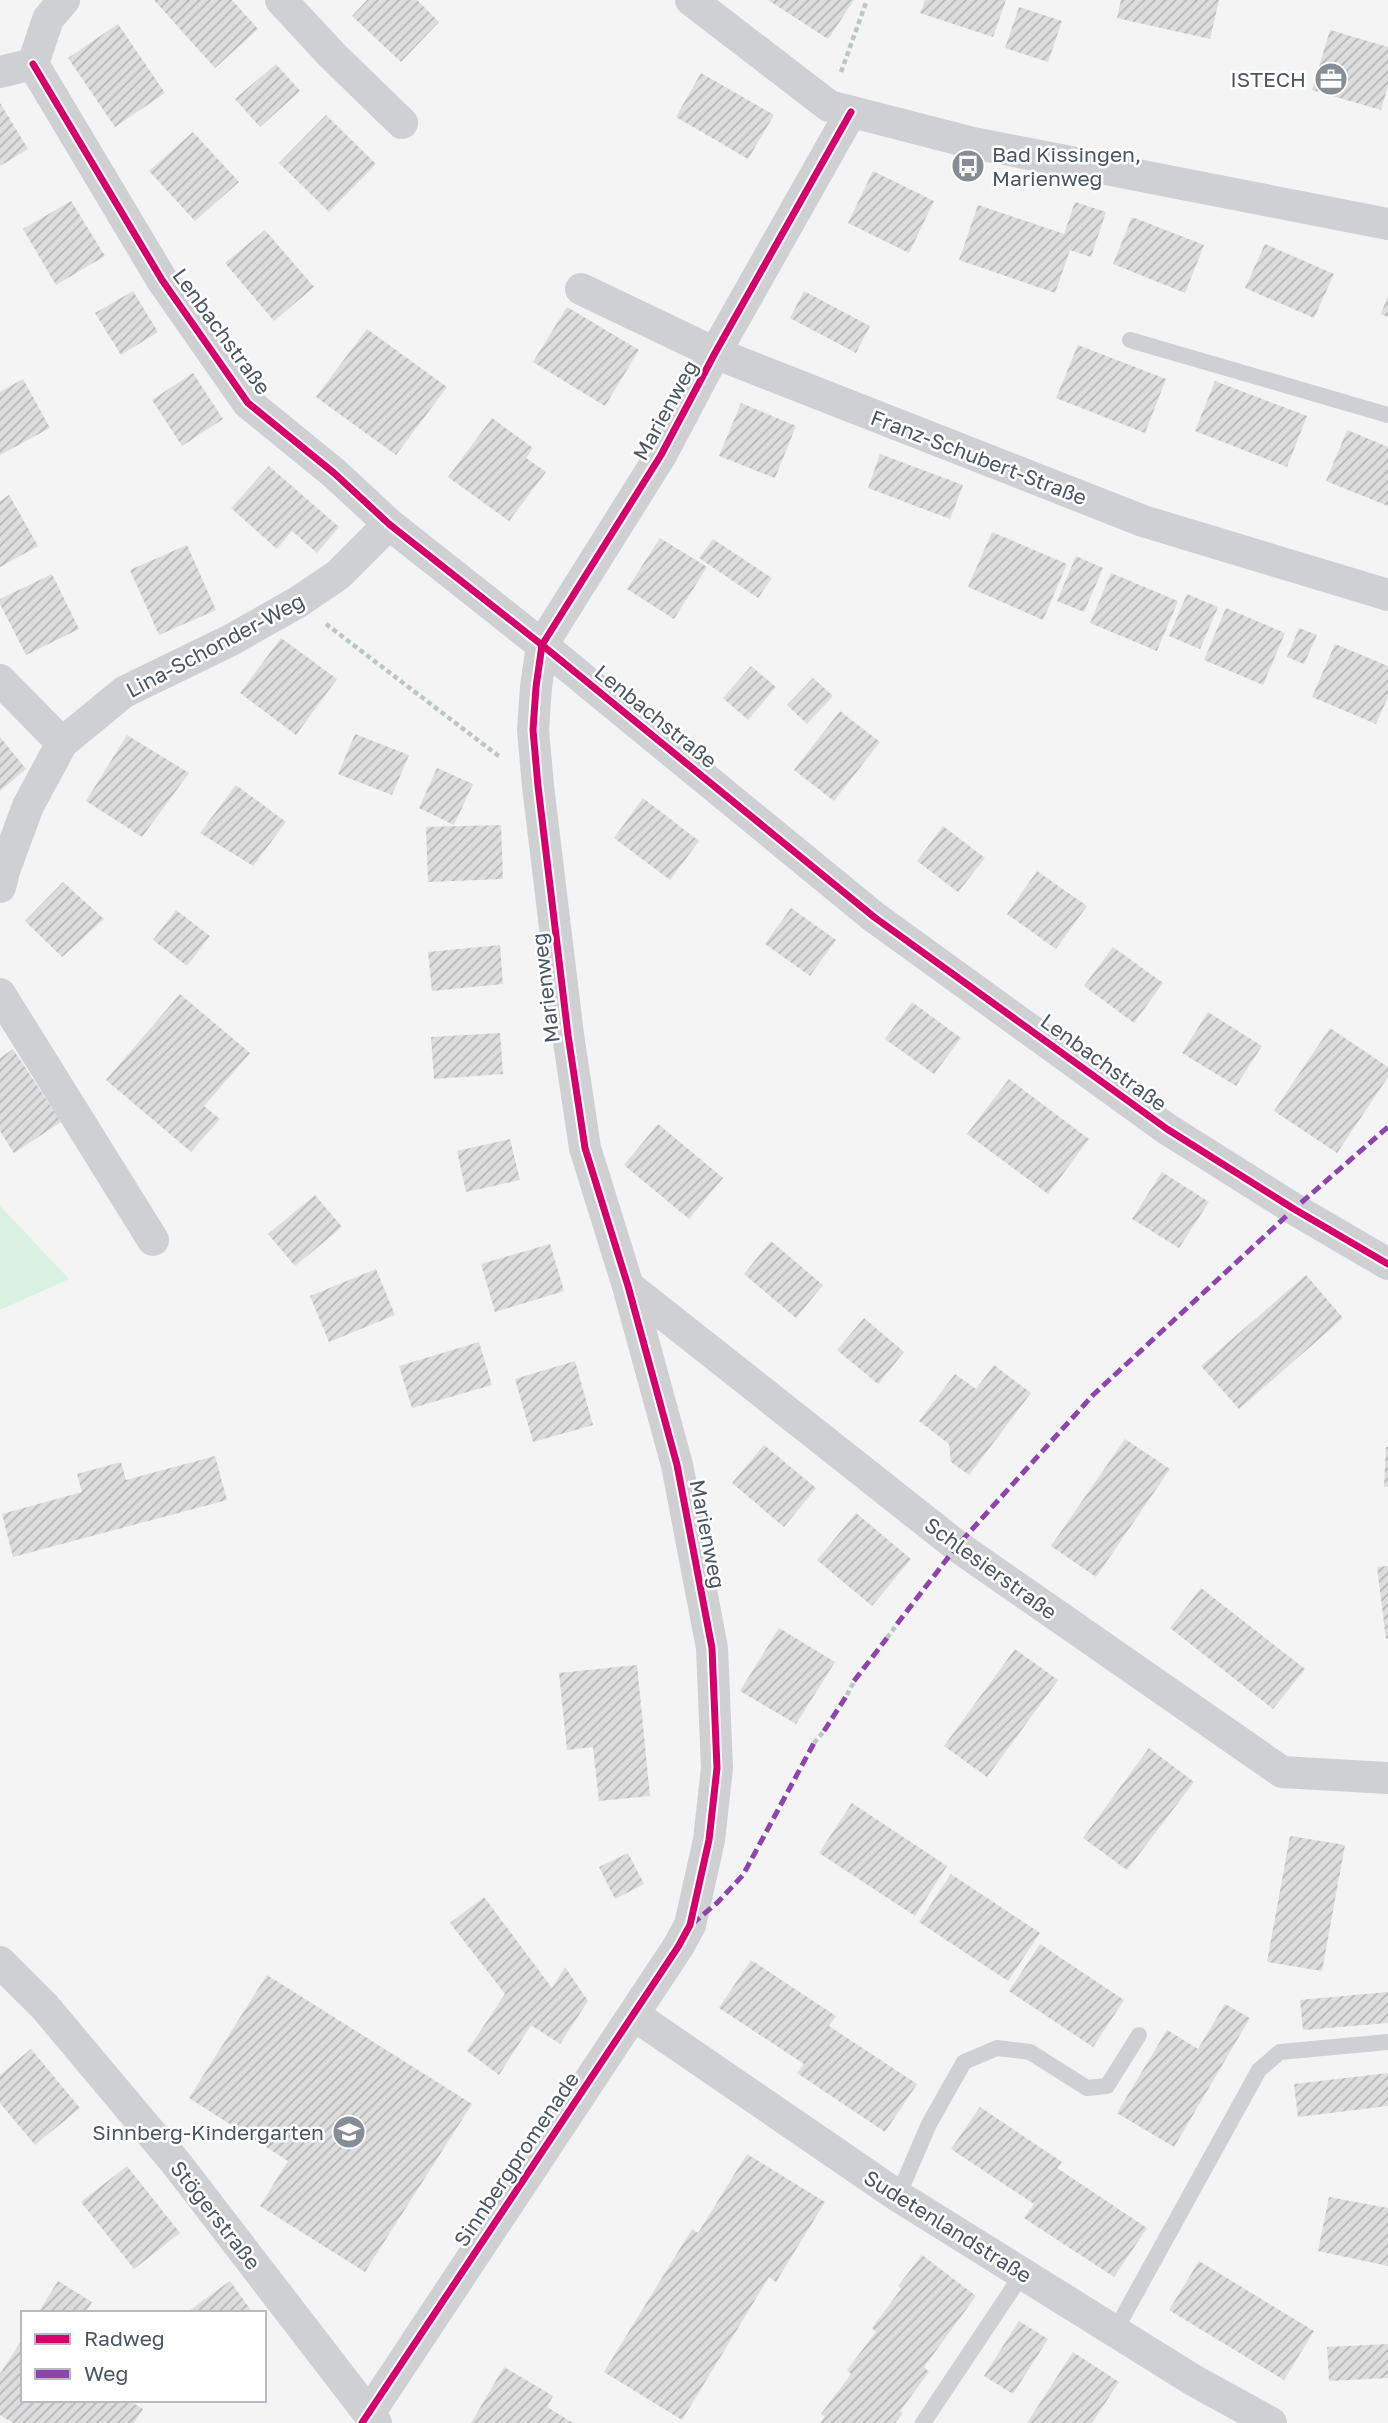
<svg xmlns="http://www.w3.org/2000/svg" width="1388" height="2423" viewBox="0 0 1388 2423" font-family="'Golos Text',sans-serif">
  <defs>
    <pattern id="building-hatch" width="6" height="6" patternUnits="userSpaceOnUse" patternTransform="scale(1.75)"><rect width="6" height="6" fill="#ddddde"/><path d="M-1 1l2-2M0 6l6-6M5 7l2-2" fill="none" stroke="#b5b6b7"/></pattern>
  </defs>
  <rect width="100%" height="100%" fill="#f4f4f4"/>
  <path fill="#d9f2e3" d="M0,1206L69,1279L0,1310Z"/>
  <path fill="url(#building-hatch)" d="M154,0H232L258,29L215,68Z
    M367,0H417L439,22L401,62L352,16Z
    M768,0H854L828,39Z
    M925,0H1006L993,37L920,13Z
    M1121,0H1219L1210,39L1117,18Z
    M1019,7L1062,21L1048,62L1005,48Z
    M118,24L165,93L115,127L68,58Z
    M1330,30L1388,47V86L1381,110L1312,90Z
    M276,64L300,91L260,127L235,99Z
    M701,73L774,115L748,159L676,117Z
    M0,103L28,149L0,166Z
    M326,115L376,164L329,212L279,163Z
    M193,132L239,182L195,221L149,171Z
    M873,171L934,201L909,253L848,223Z
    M71,201L105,256L56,285L23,229Z
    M1075,202L1106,212L1091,257L1070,250L1055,293L959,260L978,205L1064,234Z
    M1132,217L1204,245L1185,293L1113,264Z
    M265,230L314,287L274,321L225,263Z
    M1265,244L1334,274L1314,318L1245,288Z
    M133,291L158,332L121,355L95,313Z
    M804,291L870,326L856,353L790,318Z
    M1388,296V317L1381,314Z
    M567,307L639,350L605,406L533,362Z
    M367,329L447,387L396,455L316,397Z
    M1078,345L1166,379L1145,433L1056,398Z
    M193,373L223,419L182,446L152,400Z
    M23,379L50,428L0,455V392Z
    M1215,381L1307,416L1287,467L1195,431Z
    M741,403L796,426L775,478L719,456Z
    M492,418L533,448L526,458L546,472L509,521L448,477Z
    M1347,430L1388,447V506L1326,481Z
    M880,454L963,485L950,519L868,488Z
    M269,466L339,527L317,553L292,531L277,549L231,508Z
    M9,495L38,546L0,567V501Z
    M992,532L1067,564L1043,620L968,587Z
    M660,538L707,567L674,619L627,589Z
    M713,539L772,578L758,598L699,558Z
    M187,545L216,610L159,635L130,570Z
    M1076,556L1103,568L1084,612L1057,601Z
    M1111,573L1178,601L1157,651L1090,623Z
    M52,574L79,629L26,655L0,604V599Z
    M1187,594L1218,607L1200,649L1169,636Z
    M1226,608L1285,633L1263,685L1204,660Z
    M1299,628L1317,635L1304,664L1287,657Z
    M281,638L337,679L296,735L240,693Z
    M1335,644L1388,666V697L1376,724L1312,697Z
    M751,666L776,687L748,720L723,698Z
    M813,678L833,696L807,724L787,705Z
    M840,711L880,742L834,801L794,770Z
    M355,734L409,755L392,795L338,774Z
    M127,735L189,773L142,837L86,801Z
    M0,737L26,769L0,791Z
    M437,768L473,784L454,825L419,808Z
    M236,785L286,822L253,866L200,833Z
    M643,798L699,841L670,880L614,838Z
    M501,825L503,879L428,882L426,827Z
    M943,826L985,858L958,892L917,861Z
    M1037,871L1087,906L1056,949L1007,914Z
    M63,882L104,919L62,957L25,921Z
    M791,908L836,940L810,976L765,944Z
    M176,910L210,936L187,966L153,940Z
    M500,945L503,984L432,991L428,952Z
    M1113,947L1163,983L1134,1023L1084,986Z
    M180,994L250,1053L204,1106L220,1119L191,1152L106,1080Z
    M912,1002L961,1038L934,1074L885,1039Z
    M1208,1012L1262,1046L1236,1086L1182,1053Z
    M1330,1028L1388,1067V1077L1337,1153L1274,1111Z
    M500,1033L503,1074L434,1079L431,1037Z
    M13,1049L61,1122L14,1153L0,1131V1058Z
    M1009,1079L1089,1139L1048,1194L967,1134Z
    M658,1124L723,1178L689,1219L624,1165Z
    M510,1139L520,1180L466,1192L457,1151Z
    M1162,1172L1209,1202L1179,1248L1132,1219Z
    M315,1195L342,1227L295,1266L268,1234Z
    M771,1241L823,1285L796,1318L744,1274Z
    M550,1244L564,1291L495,1312L481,1264Z
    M376,1269L395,1315L329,1342L310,1296Z
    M1306,1275L1343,1318L1239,1409L1201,1366Z
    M864,1318L904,1352L878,1384L837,1350Z
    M479,1342L492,1385L412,1408L399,1366Z
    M575,1361L593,1425L533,1442L515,1379Z
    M994,1365L1031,1393L969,1475L951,1462L949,1444L919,1421L955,1374L976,1389Z
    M1125,1439L1170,1469L1096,1577L1051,1546Z
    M764,1445L816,1488L784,1527L732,1483Z
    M1386,1447H1388V1487H1384Z
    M215,1456L227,1500L13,1557L2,1514L82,1492L77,1474L121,1462L126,1480Z
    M856,1513L911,1559L872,1606L817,1560Z
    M1388,1566V1638L1386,1639L1377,1567Z
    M1201,1588L1305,1669L1273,1709L1170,1628Z
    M779,1628L835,1662L796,1724L740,1691Z
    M1015,1649L1058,1680L987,1777L944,1746Z
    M637,1665L650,1796L599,1801L593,1747L567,1750L559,1673Z
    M1149,1748L1194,1782L1127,1870L1083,1838Z
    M852,1803L947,1866L915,1916L819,1853Z
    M1290,1836L1345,1845L1322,1971L1267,1962Z
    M628,1853L644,1884L615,1899L599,1867Z
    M951,1874L1040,1933L1008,1981L919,1922Z
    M484,1897L552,1988L565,1967L588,2001L560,2044L531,2025L499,2075L467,2051L505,1994L450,1923Z
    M1040,1944L1124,2000L1093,2047L1009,1991Z
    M751,1960L836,2016L829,2026L917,2084L885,2132L797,2073L804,2064L719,2008Z
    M267,1975L472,2104L365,2272L260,2206L288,2161L189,2098Z
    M1388,1992V2023L1303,2030L1300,2000Z
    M1225,2004L1250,2018L1174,2147L1117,2113L1167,2030L1198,2049Z
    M31,2049L80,2108L35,2145L0,2103V2075Z
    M1388,2073V2106L1298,2117L1294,2084Z
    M980,2107L1062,2162L1057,2168L1147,2228L1114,2277L1024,2218L1034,2204L951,2149Z
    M747,2154L825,2202L776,2282L769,2277L682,2420L604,2372L692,2229L698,2233Z
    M127,2166L180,2233L134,2269L81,2202Z
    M1329,2197L1388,2208V2266L1318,2251Z
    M922,2255L976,2296L924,2367L929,2372L900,2411L903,2413L895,2423H820L825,2417L821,2414L851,2374L847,2370L876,2332L872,2328L901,2289L898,2286Z
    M1199,2261L1314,2331L1284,2380L1169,2310Z
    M58,2281L92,2302L85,2313H38Z
    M230,2281L253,2313H186Z
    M1019,2321L1048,2339L1013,2394L984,2376Z
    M23,2338V2400H128L143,2409L134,2423H13L0,2415V2374Z
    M1388,2344V2378L1329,2381L1327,2347Z
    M1073,2352L1119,2382L1092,2423H1027Z
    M504,2367L553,2396L547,2407L573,2423H471Z"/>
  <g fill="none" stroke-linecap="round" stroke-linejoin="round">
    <path stroke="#bcc7c4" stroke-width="4.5" stroke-dasharray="5 3.5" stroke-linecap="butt" d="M841,72L867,0
      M326,624L500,757
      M887,1638L897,1624
      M847,1695L854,1681
      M814,1743L824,1731"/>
    <path stroke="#ced0d2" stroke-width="16" d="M1130,340L1388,415
      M898,2196L929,2124L964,2062L997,2048L1030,2052L1087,2088L1107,2086L1139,2035
      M1115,2331L1259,2070L1280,2052L1388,2042
      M923,2423L1023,2273"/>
    <path stroke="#ced0d2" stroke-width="32" d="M281,0L332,55L402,123
      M691,0L829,106L973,143L1388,224
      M33,64L162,280L248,403L334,473L389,524L542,645L874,917L1167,1129L1294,1209L1388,1264
      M0,72L33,64L48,19L64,0
      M581,289L715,353L1143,521L1388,595
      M0,680L62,743
      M0,887L4,871L28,806L62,743L124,692L231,640L298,602L338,575L389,524
      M0,994L153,1240
      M628,1286L957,1546L1282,1772L1388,1778
      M0,1962L45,2007L176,2163L376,2423
      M634,2015L898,2196L1193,2380L1271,2423
      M370,2412L678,1947L690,1925L709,1840L717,1768L712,1648L677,1465L628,1286L585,1148L568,1035L538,786L533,730L536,687L542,645L661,455L715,353L851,112"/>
    <path stroke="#8e44ad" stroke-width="5" stroke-dasharray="10 5" stroke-linecap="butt" d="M897,1624L957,1546L1093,1395L1294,1209L1388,1127
      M854,1681L887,1638
      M824,1731L847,1695
      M692,1924L717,1903L743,1875L814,1743"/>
    <defs>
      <path id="cycleway" d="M33,64L162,280L248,403L334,473L389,524L542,645L874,917L1167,1129L1294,1209L1388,1264
        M362,2423L678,1947L690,1925L709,1840L717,1768L712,1648L677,1465L628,1286L585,1148L568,1035L538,786L533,730L536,687L542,645L661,455L715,353L851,112"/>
    </defs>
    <use href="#cycleway" stroke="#fff" stroke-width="11"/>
    <use href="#cycleway" stroke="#d6006c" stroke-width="7"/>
  </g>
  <defs>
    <symbol id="office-disc" viewBox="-11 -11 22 22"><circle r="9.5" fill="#868d94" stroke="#fff"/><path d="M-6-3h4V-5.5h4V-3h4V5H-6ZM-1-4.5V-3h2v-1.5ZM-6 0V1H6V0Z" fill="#fff"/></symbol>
    <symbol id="bus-disc" viewBox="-11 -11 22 22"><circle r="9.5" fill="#868d94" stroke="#fff"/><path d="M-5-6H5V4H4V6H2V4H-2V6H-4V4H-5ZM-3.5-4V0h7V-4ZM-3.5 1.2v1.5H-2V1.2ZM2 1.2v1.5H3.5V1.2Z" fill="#fff"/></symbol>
    <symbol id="school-disc" viewBox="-11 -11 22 22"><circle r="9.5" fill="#868d94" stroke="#fff"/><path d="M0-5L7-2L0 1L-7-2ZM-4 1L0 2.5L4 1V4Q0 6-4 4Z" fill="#fff"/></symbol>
  </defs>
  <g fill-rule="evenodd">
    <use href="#office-disc" x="1312" y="60" width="38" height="38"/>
    <use href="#bus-disc" x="949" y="147" width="38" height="38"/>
    <use href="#school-disc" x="330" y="2113" width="38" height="38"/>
  </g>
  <g text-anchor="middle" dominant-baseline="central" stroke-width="5" stroke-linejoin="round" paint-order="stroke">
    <g font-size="21" fill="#4a5661" stroke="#fff" text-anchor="end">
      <text x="1306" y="79">ISTECH</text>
      <text x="992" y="154" text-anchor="start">Bad Kissingen,<tspan x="992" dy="24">Marienweg</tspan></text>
      <text x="324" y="2132">Sinnberg-Kindergarten</text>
    </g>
    <g font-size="21" fill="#4a5661" stroke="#fff">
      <text transform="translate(222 331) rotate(54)">Lenbachstraße</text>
      <text transform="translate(665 410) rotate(-61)">Marienweg</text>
      <text transform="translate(979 457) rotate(21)">Franz-Schubert-Straße</text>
      <text transform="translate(215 645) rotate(-28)">Lina-Schonder-Weg</text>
      <text transform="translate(656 716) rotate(39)">Lenbachstraße</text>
      <text transform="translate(545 988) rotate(-97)">Marienweg</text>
      <text transform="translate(1104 1062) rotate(36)">Lenbachstraße</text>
      <text transform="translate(708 1534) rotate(79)">Marienweg</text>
      <text transform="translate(991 1568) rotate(36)">Schlesierstraße</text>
      <text transform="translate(516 2159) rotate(-56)">Sinnbergpromenade</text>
      <text transform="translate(216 2215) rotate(52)">Stögerstraße</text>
      <text transform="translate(948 2226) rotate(32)">Sudetenlandstraße</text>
    </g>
  </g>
  <rect x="21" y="2311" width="245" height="91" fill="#ffffff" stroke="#b7bbc0" stroke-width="2"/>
  <rect x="35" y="2334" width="35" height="10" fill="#d6006c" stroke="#b7bbc0" stroke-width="2"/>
  <text x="84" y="2346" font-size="21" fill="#4a5661">Radweg</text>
  <rect x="35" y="2369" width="35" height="10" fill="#8e44ad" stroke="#b7bbc0" stroke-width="2"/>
  <text x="84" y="2381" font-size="21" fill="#4a5661">Weg</text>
</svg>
